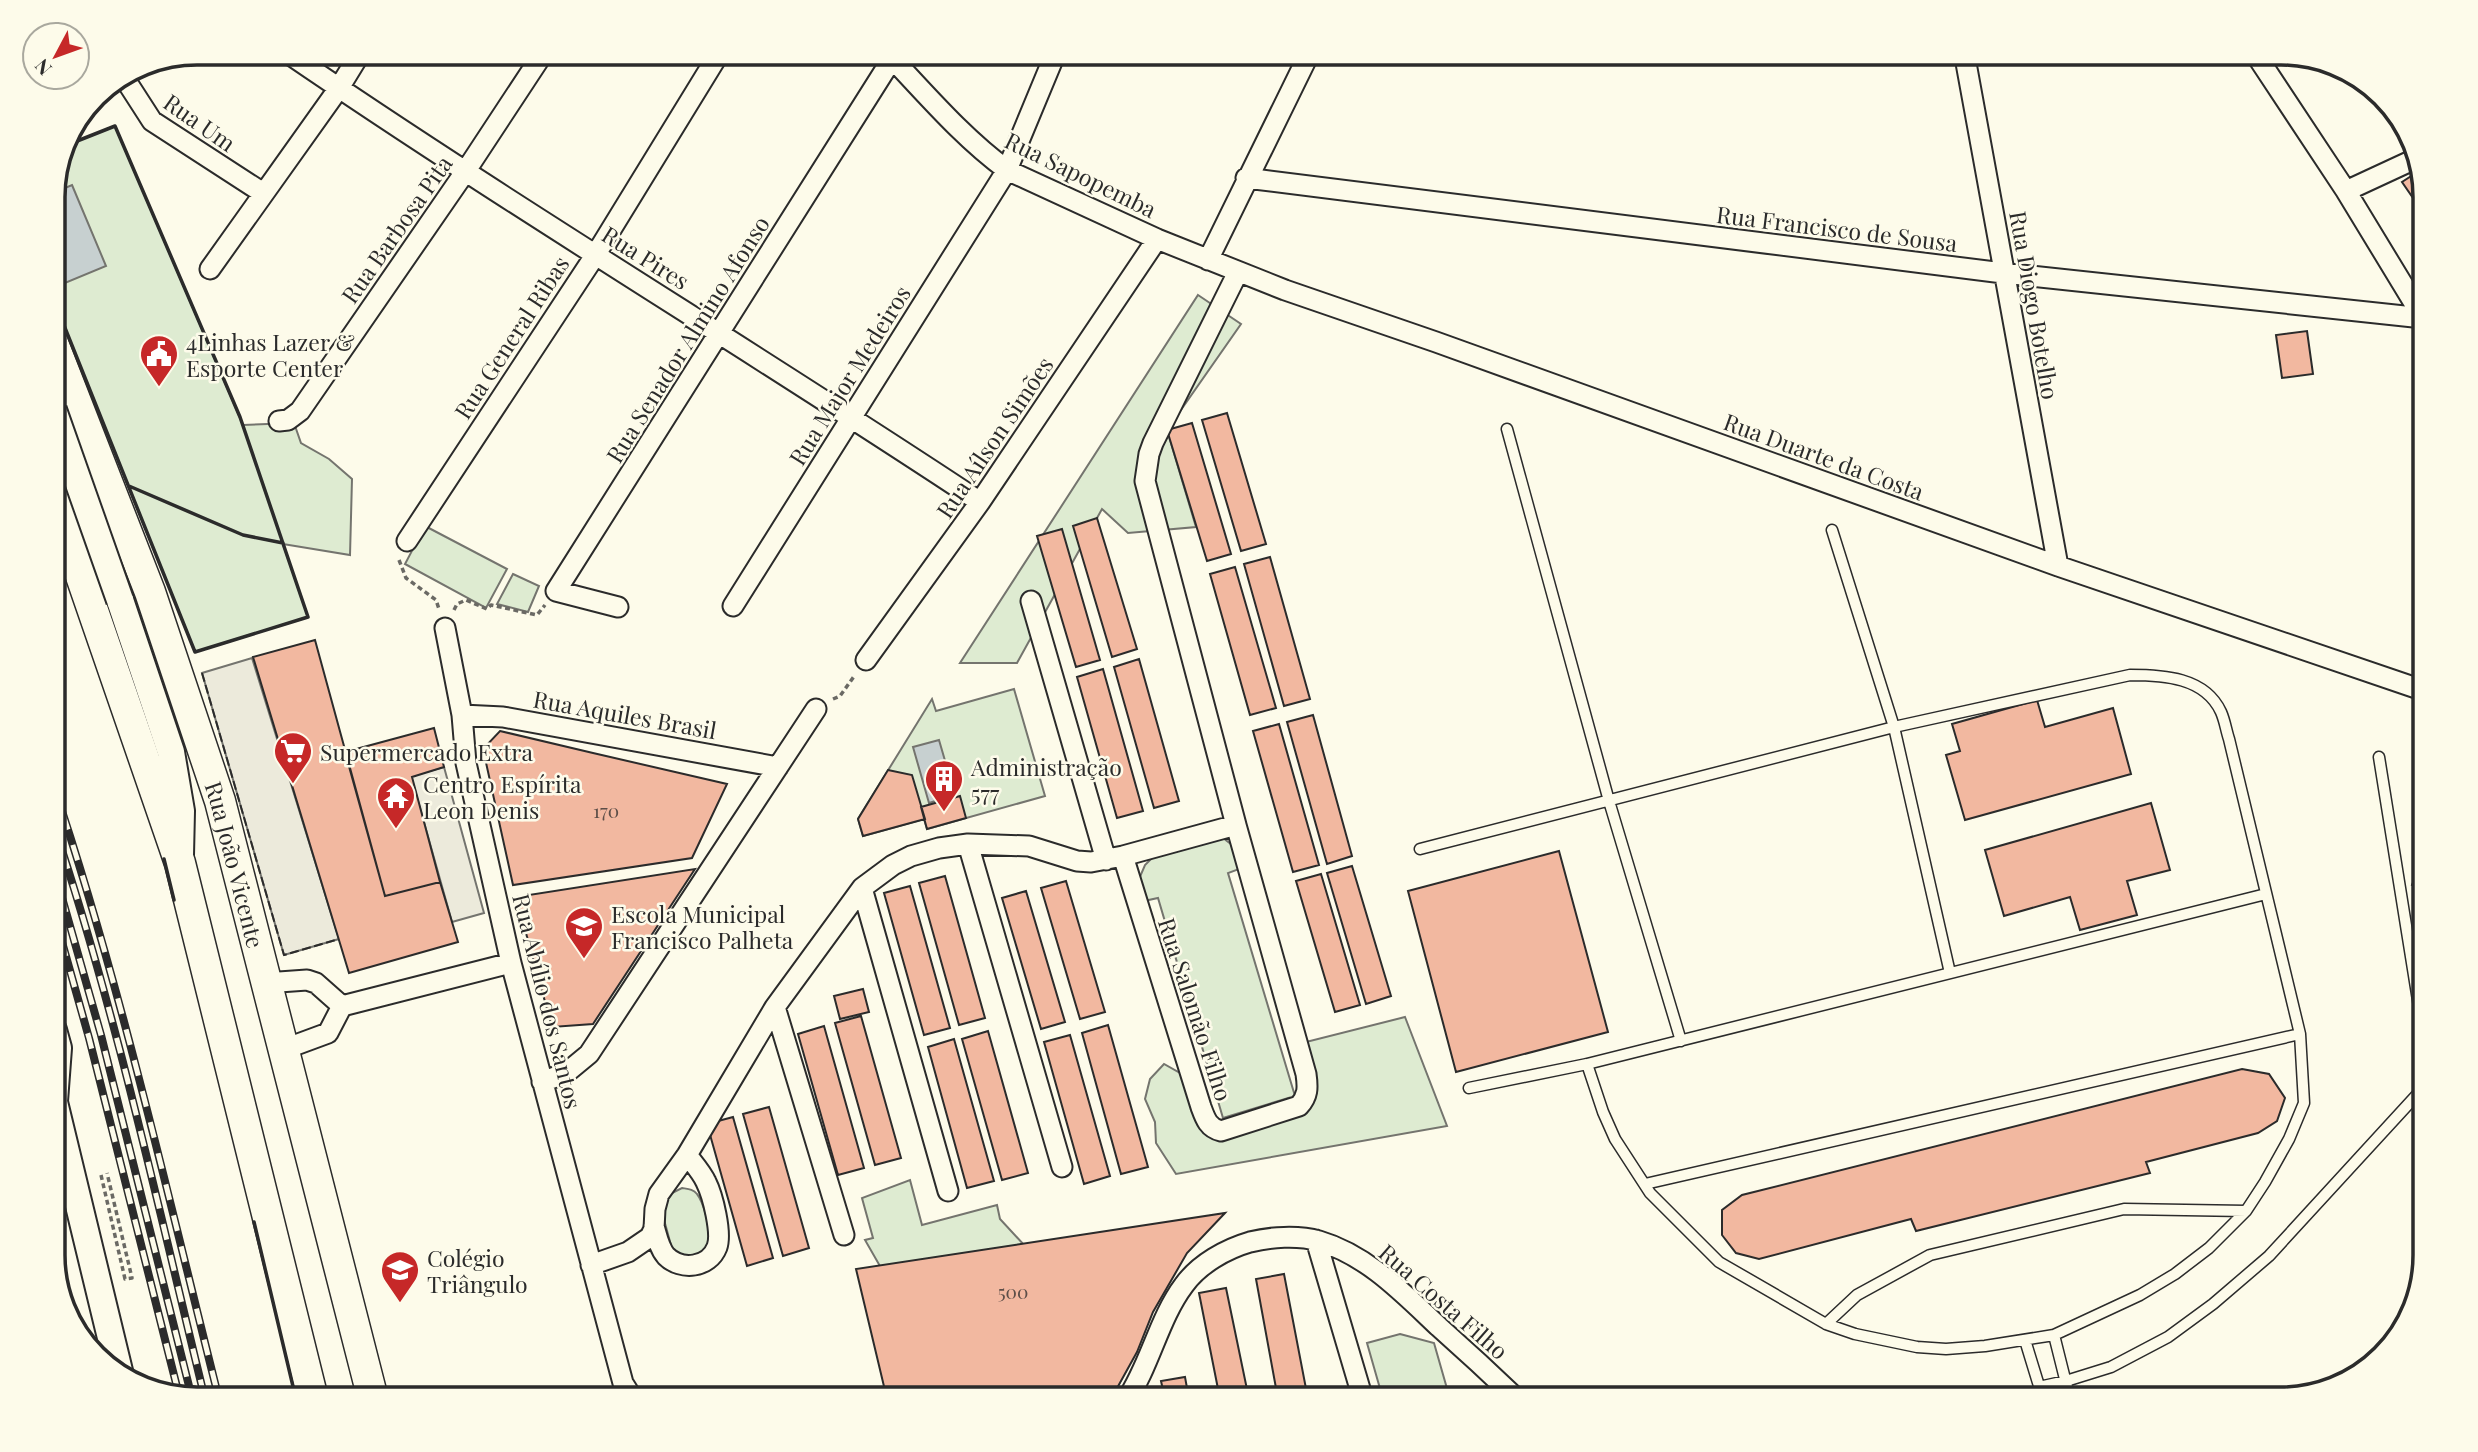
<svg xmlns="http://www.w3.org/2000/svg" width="2478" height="1452" viewBox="0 0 2478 1452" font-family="'Playfair Display',serif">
  <rect width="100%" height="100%" fill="#fdfbea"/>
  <path fill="#deebd1" stroke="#74746e" stroke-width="2" d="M115,126L243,425L294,423L301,443L329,459L352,479L350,555L283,544L308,617L195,652L53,298V188L62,147Z
    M1198,295L1241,324L1167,430L1196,527L1128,533L1102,509L1017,663H960Z
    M425,526L507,569L486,608L405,564Z
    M513,574L539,586L528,612L497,604Z
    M1014,689L1045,796L927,829L924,819L863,836L858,819L932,699L936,711Z
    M1223,838L1236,848L1242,868L1228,873L1295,1096L1223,1118L1158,898L1144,901L1139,879L1145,865L1157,853Z
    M1405,1017L1447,1126L1176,1174L1156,1143L1155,1122L1145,1099L1150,1079L1164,1064L1187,1077L1203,1132L1298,1107V1044Z
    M910,1180L922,1225L997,1205L1000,1219L1049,1272L1136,1352L1111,1399H1009L1053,1364L892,1287L865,1240L873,1238L862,1198Z
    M682,1188C688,1189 693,1189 697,1194C703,1201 713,1234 709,1243C705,1253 695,1255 686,1257L672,1249L663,1216L668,1195Z
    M1400,1334L1434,1343L1450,1399H1383L1367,1343Z"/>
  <path fill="#eceadb" stroke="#74746e" stroke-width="2" d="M252,658L339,939L284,955L202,673Z
    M444,767L484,913L452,922L411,776Z"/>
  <path fill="#c7d0d0" stroke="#74746e" stroke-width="2" d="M72,185L106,266L65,283L53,254V193Z
    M939,740L955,795L929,803L913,747Z"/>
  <path fill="#f2b8a0" stroke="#2b2b2b" stroke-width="2" d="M2419,171L2425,188V209L2422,211L2402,182Z
    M2307,331L2313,374L2282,378L2276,335Z
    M1227,413L1266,544L1241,551L1202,420Z
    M1192,423L1231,554L1207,561L1167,430Z
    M1097,518L1137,649L1112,657L1073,526Z
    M1062,529L1100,660L1076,667L1037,536Z
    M1270,557L1310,699L1284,706L1244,564Z
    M1235,567L1276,708L1250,715L1210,574Z
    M315,640L385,896L440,882L458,942L349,973L253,657Z
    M1139,659L1179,801L1154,808L1114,667Z
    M1103,669L1143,811L1117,818L1077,677Z
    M2037,700L2045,727L2113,708L2131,774L1965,820L1946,755L1960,751L1952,724Z
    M1313,715L1352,856L1327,864L1287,722Z
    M1279,724L1319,865L1293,872L1253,731Z
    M434,728L444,767L412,777L440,882L385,896L345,752Z
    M500,731L593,753L727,784L692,858L513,885L483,749Z
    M888,770L912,775L925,819L863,836L858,819Z
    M960,796L966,818L927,829L921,807Z
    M2151,803L2170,870L2127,881L2137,915L2080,930L2070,897L2004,916L1985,850Z
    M1559,851L1608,1032L1456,1072L1408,891Z
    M2425,851V890L2412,885Z
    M1352,866L1391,996L1366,1004L1327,873Z
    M695,869L593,1024L552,1027L516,897Z
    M1321,874L1360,1005L1335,1012L1296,881Z
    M945,876L985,1018L959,1025L919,883Z
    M1066,881L1105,1012L1080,1019L1041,888Z
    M910,886L950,1028L924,1035L884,893Z
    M1026,891L1065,1022L1041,1029L1002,898Z
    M863,989L869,1012L840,1019L834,996Z
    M861,1016L901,1158L875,1165L835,1023Z
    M1108,1025L1148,1167L1121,1174L1082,1033Z
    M824,1026L864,1168L838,1175L798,1034Z
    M988,1031L1028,1173L1002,1180L962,1039Z
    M1070,1035L1110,1176L1084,1184L1044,1042Z
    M954,1039L994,1181L967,1188L928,1047Z
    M2242,1069L2269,1074L2285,1098L2277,1121L2258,1133L2146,1162L2150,1173L1916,1231L1911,1219L1759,1259L1736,1253L1722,1235V1210L1742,1195Z
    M769,1107L809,1248L783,1256L743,1114Z
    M733,1117L773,1258L747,1266L707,1124Z
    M1225,1213L1187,1253L1153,1312L1137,1352L1111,1399H887L856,1269Z
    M1284,1274L1308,1399H1278L1256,1279Z
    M1226,1288L1249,1399H1220L1199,1293Z
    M1185,1377L1189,1399H1165L1161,1381Z"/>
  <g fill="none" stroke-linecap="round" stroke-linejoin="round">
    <defs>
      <path id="service" d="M1507,429L1609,801L1681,1041
        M1832,530L1894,727L1950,973
        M2379,757L2425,1044
        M1420,849L1894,727L2130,675C2163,675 2205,677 2221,712C2225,721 2226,730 2229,739L2300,1034L2304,1103L2289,1139L2265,1182L2246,1211L2209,1248L2175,1274L2140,1295L2054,1335L1985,1346L1946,1349L1917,1347L1855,1334L1826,1324L1719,1262L1650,1193L1615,1139L1603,1112L1587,1064
        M1469,1088L1587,1064L2266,894
        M1645,1184L2300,1034
        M1826,1324L1857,1295L1930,1255L2124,1209L2246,1211
        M2054,1335L2070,1399
        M2025,1340L2043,1399
        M2039,1387L2066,1381L2111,1367L2168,1337L2213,1304L2269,1256L2425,1086"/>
      <path id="minor" d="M286,52C514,208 751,350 980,502
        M886,52C925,93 962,137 1007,170L1157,239L1285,290L1436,342L2058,566L2425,691
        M1964,52L2058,566
        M2254,52L2346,191L2425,321
        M123,76L152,121L263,193
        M1246,178L2003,273L2423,318
        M2346,191L2415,159
        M1208,260L1310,52
        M210,269L339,88L361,52
        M279,421L288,420L300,411L465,172L544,52
        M407,541L596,254L720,52
        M1031,601L1106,860
        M733,606L1007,170L1056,52
        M618,607L556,591L892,59
        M445,628L462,715L466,763L511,963L623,1383L633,1399
        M866,660L980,502L1157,239
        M462,715L503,717L778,767
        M968,844L1062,1167
        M1123,856L1201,1107C1205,1118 1208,1128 1221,1131L1299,1106C1308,1096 1308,1088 1306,1074L1236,825
        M862,888L948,1191
        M265,983L307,980L316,983L342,1006
        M342,1006L511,963
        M775,1007L844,1235
        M282,1050L328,1033L342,1006
        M542,1082L566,1073L589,1054L816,709
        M654,1226C657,1236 659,1248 666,1256C681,1271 709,1268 717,1247C722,1233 713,1196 706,1182C702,1173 694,1164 687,1155
        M1316,1240L1363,1399
        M591,1265L628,1252L650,1237L654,1229L655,1209L659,1194L687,1155L775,1007L862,888L893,865L911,856L939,848L968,844L1029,846L1077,861L1091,862L1123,856L1236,825L1145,481L1149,454L1153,443L1238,272
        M1127,1399C1150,1365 1159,1318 1184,1285C1199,1264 1226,1249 1250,1242C1270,1237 1298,1235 1319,1241C1367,1255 1403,1293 1439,1327C1466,1351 1492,1375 1517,1399"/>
      <path id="secondary" d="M120,600L171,752L181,811L180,855
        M53,1030L58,1048L54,1101
        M53,1098L120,1375"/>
      <g id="primary">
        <path id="s1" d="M53,343L150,592L220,801L373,1399"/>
        <path d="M53,495L180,863L313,1399"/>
      </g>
    </defs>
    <use href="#service" stroke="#2b2b2b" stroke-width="13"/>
    <use href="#minor" stroke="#2b2b2b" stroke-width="23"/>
    <use href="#secondary" stroke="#2b2b2b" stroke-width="30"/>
    <use href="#primary" stroke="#2b2b2b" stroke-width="33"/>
    <path stroke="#6a6964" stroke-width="3.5" stroke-dasharray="5 3.5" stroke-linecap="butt" d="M399,560L406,578L436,600L439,609
      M454,610L457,604L466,600L487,609L491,605L537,615L545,605
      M833,699L840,696L855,675
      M101,1175L125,1279L132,1278L107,1173"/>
    <use href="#service" stroke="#fdfbea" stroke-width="10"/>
    <use href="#minor" stroke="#fdfbea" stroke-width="19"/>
    <use href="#secondary" stroke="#fdfbea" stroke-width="26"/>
    <use href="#primary" stroke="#fdfbea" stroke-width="30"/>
    <defs>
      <path id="rail" d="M53,784C121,986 167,1193 219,1399
        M53,823C116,1011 158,1207 205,1399
        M53,866L101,1035L192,1398
        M53,910L89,1038L179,1395"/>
    </defs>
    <use href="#rail" stroke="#2b2b2b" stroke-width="8"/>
    <use href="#rail" stroke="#fdfbea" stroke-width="5" stroke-dasharray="16" stroke-linecap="butt"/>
    <defs>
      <path id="secondary-bridge" d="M53,410L120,600"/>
    </defs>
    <use href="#secondary-bridge" stroke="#2b2b2b" stroke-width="30" stroke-linecap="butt"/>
    <use href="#secondary-bridge" stroke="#fdfbea" stroke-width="26"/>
    <path stroke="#2b2b2b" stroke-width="2" stroke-dasharray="9 3.5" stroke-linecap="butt" d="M202,673L284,955L339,939"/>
    <path stroke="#2b2b2b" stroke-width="3.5" d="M53,298L195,652L308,617L240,417L115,126L62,147
      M129,486L243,535L283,543
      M164,859L174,900
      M254,1222L296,1399"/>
  </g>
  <defs>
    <symbol id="civic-pin" viewBox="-11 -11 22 30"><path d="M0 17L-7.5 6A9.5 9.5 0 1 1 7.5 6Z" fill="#c62828" stroke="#fdfbea"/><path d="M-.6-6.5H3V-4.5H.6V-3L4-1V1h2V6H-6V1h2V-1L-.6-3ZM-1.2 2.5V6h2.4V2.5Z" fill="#fff"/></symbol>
    <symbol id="supermarket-pin" viewBox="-11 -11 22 30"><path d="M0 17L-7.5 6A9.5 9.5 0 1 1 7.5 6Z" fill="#c62828" stroke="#fdfbea"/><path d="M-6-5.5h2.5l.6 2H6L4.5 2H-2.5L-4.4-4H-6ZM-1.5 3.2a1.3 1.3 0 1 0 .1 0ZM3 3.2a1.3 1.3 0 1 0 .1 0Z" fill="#fff"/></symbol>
    <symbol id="building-pin" viewBox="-11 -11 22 30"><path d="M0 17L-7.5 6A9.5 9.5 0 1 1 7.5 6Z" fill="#c62828" stroke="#fdfbea"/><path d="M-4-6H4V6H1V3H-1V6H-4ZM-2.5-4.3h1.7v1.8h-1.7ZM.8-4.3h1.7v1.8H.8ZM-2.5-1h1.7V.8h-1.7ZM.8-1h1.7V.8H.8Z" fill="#fff"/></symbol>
    <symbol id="temple-pin" viewBox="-11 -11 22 30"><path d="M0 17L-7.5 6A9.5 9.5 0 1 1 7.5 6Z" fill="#c62828" stroke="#fdfbea"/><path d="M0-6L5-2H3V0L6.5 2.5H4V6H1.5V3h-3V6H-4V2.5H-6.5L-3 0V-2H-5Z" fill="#fff"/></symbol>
    <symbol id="school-pin" viewBox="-11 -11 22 30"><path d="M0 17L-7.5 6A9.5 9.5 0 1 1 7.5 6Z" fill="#c62828" stroke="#fdfbea"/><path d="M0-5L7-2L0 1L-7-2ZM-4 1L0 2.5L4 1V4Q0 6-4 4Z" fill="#fff"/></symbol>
  </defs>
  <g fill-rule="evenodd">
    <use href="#civic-pin" x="137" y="332" width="44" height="60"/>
    <use href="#supermarket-pin" x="271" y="729" width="44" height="60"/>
    <use href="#building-pin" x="922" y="757" width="44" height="60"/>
    <use href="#temple-pin" x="374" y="774" width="44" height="60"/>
    <use href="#school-pin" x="562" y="904" width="44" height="60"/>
    <use href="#school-pin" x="378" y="1248" width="44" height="60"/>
  </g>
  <g text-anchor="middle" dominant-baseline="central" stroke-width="5" stroke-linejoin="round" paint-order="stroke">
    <g font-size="19" fill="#5d4e48">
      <text x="606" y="810">170</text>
      <text x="1013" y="1291">500</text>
    </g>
    <g font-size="23" fill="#2b2b2b" stroke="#fdfbea">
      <text transform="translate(200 122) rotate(35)">Rua Um</text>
      <text transform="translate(1081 174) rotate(26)">Rua Sapopemba</text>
      <text transform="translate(1837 228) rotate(7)">Rua Francisco de Sousa</text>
      <text transform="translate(396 229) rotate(-55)">Rua Barbosa Pita</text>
      <text transform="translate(646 257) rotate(32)">Rua Pires</text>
      <text transform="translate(2035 305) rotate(80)">Rua Diogo Botelho</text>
      <text transform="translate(511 337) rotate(-57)">Rua General Ribas</text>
      <text transform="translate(687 339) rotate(-58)">Rua Senador Almino Afonso</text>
      <text transform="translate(849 375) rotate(-58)">Rua Major Medeiros</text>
      <text transform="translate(994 437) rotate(-56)">Rua Aílson Simões</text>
      <text transform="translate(1824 456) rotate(20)">Rua Duarte da Costa</text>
      <text transform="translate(625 714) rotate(10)">Rua Aquiles Brasil</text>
      <text stroke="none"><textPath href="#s1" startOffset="553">Rua João Vicente</textPath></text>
      <text transform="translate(548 1001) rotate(76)">Rua Abílio dos Santos</text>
      <text transform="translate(1196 1009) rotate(72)">Rua Salomão Filho</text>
      <text transform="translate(1444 1301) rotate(41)">Rua Costa Filho</text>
    </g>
    <g font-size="23" fill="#2b2b2b" stroke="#fdfbea" text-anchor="start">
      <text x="186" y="341">4Linhas Lazer &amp;<tspan x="186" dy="26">Esporte Center</tspan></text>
      <text x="320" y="751">Supermercado Extra</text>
      <text x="971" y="766">Administração<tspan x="971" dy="26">577</tspan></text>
      <text x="423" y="783">Centro Espírita<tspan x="423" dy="26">Leon Denis</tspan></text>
      <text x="611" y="913">Escola Municipal<tspan x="611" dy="26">Francisco Palheta</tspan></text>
      <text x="427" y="1257">Colégio<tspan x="427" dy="26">Triângulo</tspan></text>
    </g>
  </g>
  <path d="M0 0H2478V1452H0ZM197 65H2281A132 132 0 0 1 2413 197V1255A132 132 0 0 1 2281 1387H197A132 132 0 0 1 65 1255V197A132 132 0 0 1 197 65Z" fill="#fdfbea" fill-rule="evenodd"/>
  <path fill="none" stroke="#2b2b2b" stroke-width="3.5" d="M197 65H2281A132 132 0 0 1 2413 197V1255A132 132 0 0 1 2281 1387H197A132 132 0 0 1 65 1255V197A132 132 0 0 1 197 65Z"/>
  <g transform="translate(56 56) rotate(229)"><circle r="33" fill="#fdfbea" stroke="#a9a89e" stroke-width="2"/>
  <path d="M0-5L12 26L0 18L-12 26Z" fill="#c62828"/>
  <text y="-10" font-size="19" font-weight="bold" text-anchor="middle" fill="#2b2b2b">N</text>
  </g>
</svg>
